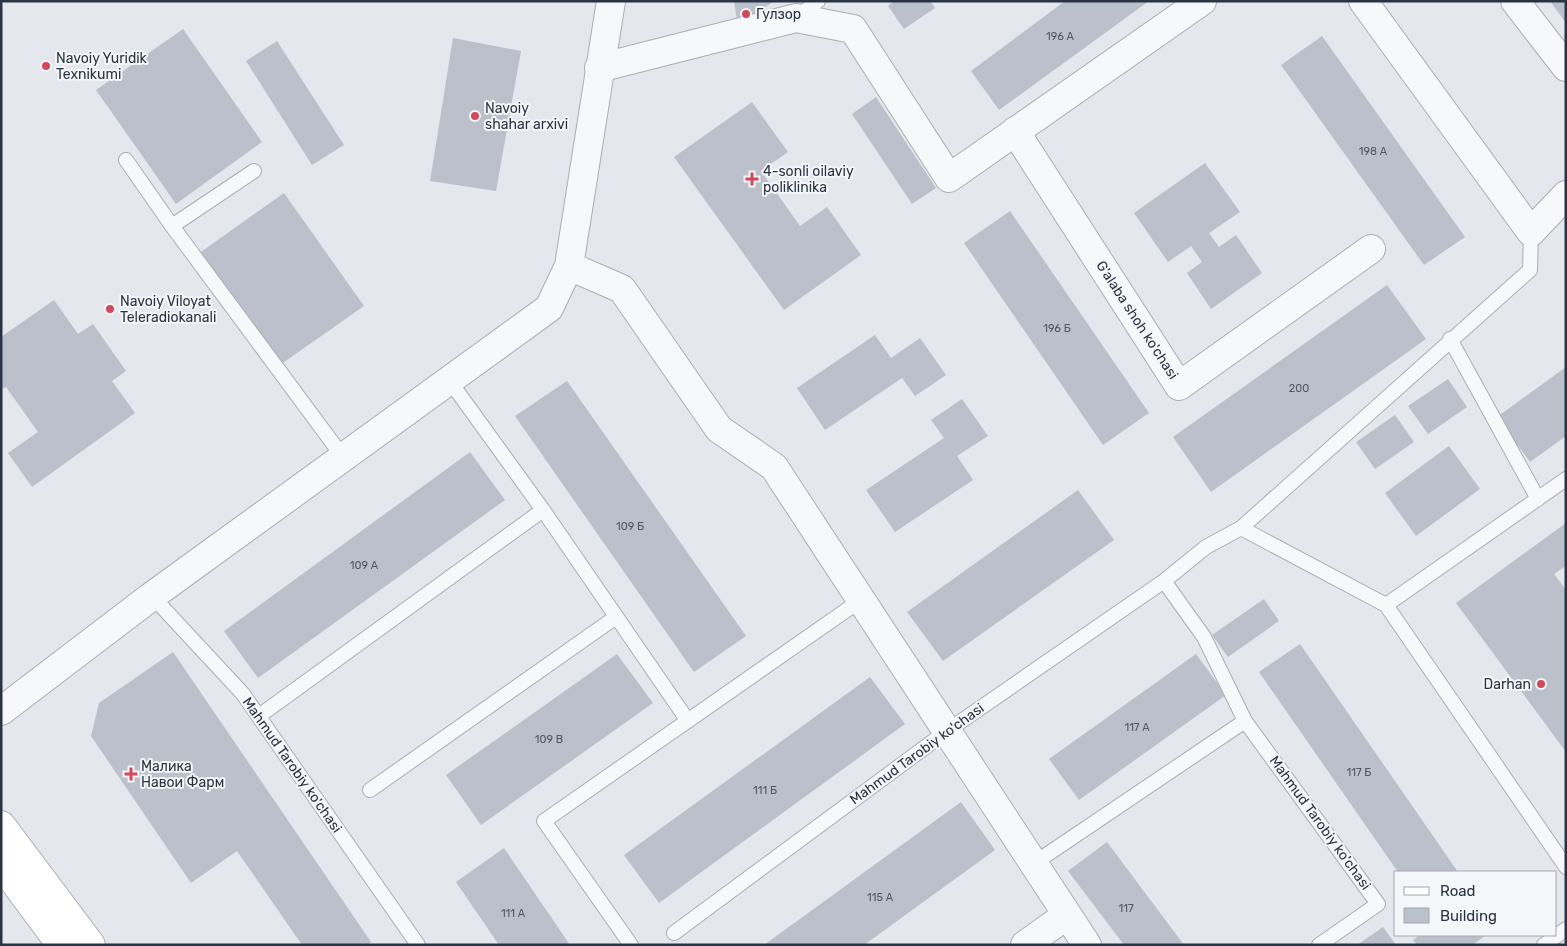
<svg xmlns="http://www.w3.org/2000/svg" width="1567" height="946" viewBox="0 0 1567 946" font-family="Rubik,sans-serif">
  <rect width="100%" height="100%" fill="#e4e7ec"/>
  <path fill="#bbc0ca" d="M734,1H774L738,26Z
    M894,1H930L935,8L904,29L888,6Z
    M1065,1H1149L999,110L971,71Z
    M1550,1H1566V23Z
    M183,29L262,142L176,204L96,90Z
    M1322,36L1465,237L1424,265L1281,65Z
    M453,38L521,51L496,191L430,181Z
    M277,41L344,145L312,165L246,61Z
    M876,97L936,188L912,204L852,114Z
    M752,102L788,152L761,171L800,226L827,207L861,255L784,310L674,157Z
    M1205,163L1240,212L1209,233L1219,247L1236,235L1262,273L1211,309L1187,273L1202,262L1191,246L1168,262L1134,213Z
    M284,193L364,306L277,367L198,254Z
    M1010,211L1149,413L1103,445L964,243Z
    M1387,285L1426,339L1211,492L1173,437Z
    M54,300L78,334L93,324L126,371L112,381L135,413L32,487L8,453L38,432L6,387L1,390V337Z
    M875,335L891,358L920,338L946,375L915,396L902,378L825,430L797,388Z
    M1566,367V436L1530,462L1497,417Z
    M1448,379L1467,407L1428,434L1408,406Z
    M567,381L746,636L694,672L515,416Z
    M962,399L988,436L957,456L973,480L895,532L866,490L944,438L931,420Z
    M1395,415L1414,442L1375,469L1356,442Z
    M1449,446L1480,489L1416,536L1385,493Z
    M470,452L505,500L258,678L224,631Z
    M1078,490L1114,540L943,661L907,612Z
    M1566,523V566L1554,574L1566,590V752L1456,603Z
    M1264,599L1279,621L1228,657L1212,635Z
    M1300,644L1458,872H1398L1259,672Z
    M173,652L371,942L367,945H302L237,851L191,883L91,736L99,703Z
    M617,654L653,703L481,825L446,775Z
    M1196,654L1226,695L1079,800L1049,759Z
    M870,677L905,724L659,903L624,855Z
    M961,802L995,850L864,945H764Z
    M1107,842L1184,945H1124L1068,871Z
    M504,848L570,945H499L456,882Z
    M1383,927L1396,945H1357Z
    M1420,935H1486L1472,945H1417L1413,940Z"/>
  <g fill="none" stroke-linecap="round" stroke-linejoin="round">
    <defs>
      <path id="service" d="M797,17L818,1
        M126,160L172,226L343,457
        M172,226L254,171
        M1450,339L1538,499
        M449,380L543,510L688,721
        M1241,528L1530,270L1531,232
        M1164,581L1204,637L1245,721
        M152,596L243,694L418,945
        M1386,605L1566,479
        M259,716L543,510
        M370,790L616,617
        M1033,864L1245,721L1378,904L1319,945
        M674,933L947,731L1164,581L1206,547L1241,528L1386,605L1566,867
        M631,945L544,821L861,600
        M1544,945L1566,929"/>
      <path id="minor" d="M1363,1L1531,232L1566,195
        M1515,1L1566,67
        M599,68L796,18L853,29L949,178L1202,1
        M1015,131L1179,386L1371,249
        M569,266L622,289L719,429L774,467L1087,945
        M1,711L152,596L549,308L569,266L611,1
        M1025,945L1067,915"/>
      <path id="secondary" d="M1,825L91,945
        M1,864L61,945"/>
    </defs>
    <use href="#service" stroke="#a9aeb7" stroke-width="16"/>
    <use href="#minor" stroke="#a9aeb7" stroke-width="30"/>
    <use href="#secondary" stroke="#a9aeb7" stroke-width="30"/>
    <use href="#service" stroke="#f7f8fa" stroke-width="14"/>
    <use href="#minor" stroke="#f7f8fa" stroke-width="28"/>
    <use href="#secondary" stroke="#fff" stroke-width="28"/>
  </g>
  <g fill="#d1495b" stroke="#f4f6f9" stroke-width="2">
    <circle cx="746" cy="14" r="5"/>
    <circle cx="46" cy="66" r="5"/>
    <circle cx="475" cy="116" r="5"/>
    <path d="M749.5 171.5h5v5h5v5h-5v5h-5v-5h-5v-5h5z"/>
    <circle cx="110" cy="309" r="5"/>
    <circle cx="1541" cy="684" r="5"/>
    <path d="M128.5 766.5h5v5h5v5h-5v5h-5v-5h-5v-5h5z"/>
  </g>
  <g text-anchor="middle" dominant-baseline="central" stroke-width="4" stroke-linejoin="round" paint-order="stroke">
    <g font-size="11" fill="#4f5766">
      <text x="1060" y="36">196 А</text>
      <text x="1373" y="151">198 А</text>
      <text x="1057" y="328">196 Б</text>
      <text x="1299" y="388">200</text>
      <text x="630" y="526">109 Б</text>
      <text x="364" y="565">109 А</text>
      <text x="1137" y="727">117 А</text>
      <text x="549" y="739">109 В</text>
      <text x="1359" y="772">117 Б</text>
      <text x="765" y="790">111 Б</text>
      <text x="880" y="897">115 А</text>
      <text x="1126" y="908">117</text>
      <text x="513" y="913">111 А</text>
    </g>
    <g font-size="14" fill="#2b3445" stroke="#f4f6f9" text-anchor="start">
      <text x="756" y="14">Гулзор</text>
      <text x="56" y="58">Navoiy Yuridik<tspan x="56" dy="16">Texnikumi</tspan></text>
      <text x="485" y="108">Navoiy<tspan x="485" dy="16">shahar arxivi</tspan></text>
      <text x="763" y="171">4-sonli oilaviy<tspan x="763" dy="16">poliklinika</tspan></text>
      <text x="120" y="301">Navoiy Viloyat<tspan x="120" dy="16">Teleradiokanali</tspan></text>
      <text x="1531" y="684" text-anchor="end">Darhan</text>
      <text x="141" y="766">Малика<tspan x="141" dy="16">Навои Фарм</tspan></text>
    </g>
    <g font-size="14" fill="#2b3445" stroke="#f4f6f9">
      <text transform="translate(1137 320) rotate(57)">G'alaba shoh ko'chasi</text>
      <text transform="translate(917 754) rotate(-36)">Mahmud Tarobiy ko'chasi</text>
      <text transform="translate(292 765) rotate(55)">Mahmud Tarobiy ko'chasi</text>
      <text transform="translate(1320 823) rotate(54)">Mahmud Tarobiy ko'chasi</text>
    </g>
  </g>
  <rect width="1567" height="946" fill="none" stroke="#2b3445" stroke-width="5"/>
  <rect x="1394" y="871" width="162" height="65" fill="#f4f6f9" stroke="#a4a8b1"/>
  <rect x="1404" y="887" width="25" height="8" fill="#ffffff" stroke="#a4a8b1"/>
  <text x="1440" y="896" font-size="15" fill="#2b3445">Road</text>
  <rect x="1404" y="908" width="25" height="15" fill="#bbc0ca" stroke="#a4a8b1"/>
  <text x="1440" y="921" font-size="15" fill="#2b3445">Building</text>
</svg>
